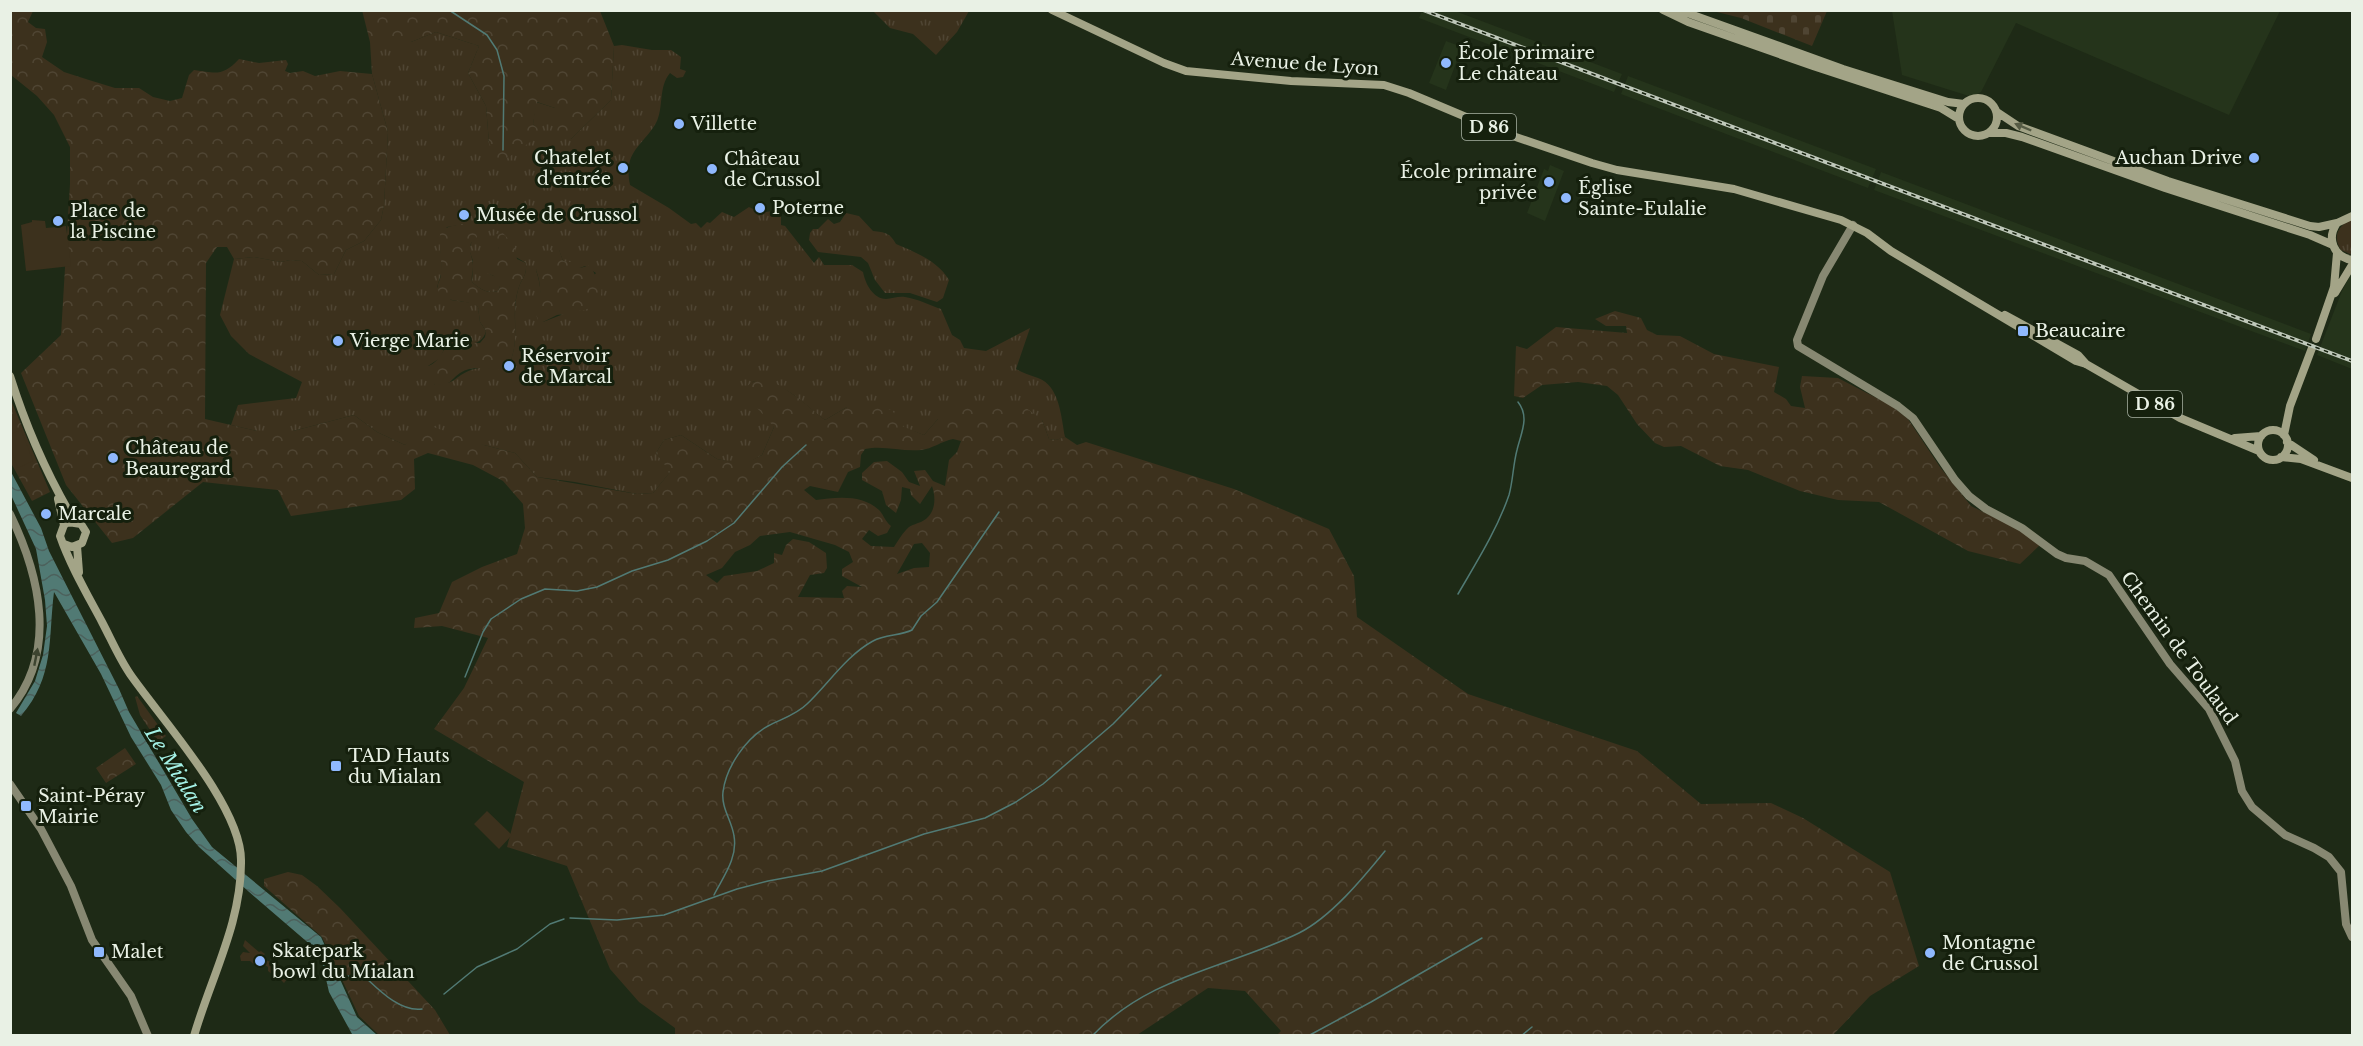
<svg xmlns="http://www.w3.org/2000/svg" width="2363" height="1046" viewBox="0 0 2363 1046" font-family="'Libre Baskerville',serif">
  <defs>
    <pattern id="grass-tufts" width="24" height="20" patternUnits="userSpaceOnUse" patternTransform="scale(1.5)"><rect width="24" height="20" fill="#3c311d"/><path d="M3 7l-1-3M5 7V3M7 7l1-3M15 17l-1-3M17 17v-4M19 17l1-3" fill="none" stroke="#4f4533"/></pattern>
    <pattern id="forest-crowns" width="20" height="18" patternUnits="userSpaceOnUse" patternTransform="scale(1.5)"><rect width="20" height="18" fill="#3c311d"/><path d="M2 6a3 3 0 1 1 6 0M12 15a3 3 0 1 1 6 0" fill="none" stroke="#4f4533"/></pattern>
    <pattern id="cemetery-stones" width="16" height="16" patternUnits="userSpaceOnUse" patternTransform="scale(1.5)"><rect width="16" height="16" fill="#3c311d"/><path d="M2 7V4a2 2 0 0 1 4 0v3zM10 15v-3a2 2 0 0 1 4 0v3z" fill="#4f4533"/></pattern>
    <pattern id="water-waves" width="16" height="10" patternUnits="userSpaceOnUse" patternTransform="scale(1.5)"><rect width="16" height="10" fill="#517a74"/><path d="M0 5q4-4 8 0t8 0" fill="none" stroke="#4c615c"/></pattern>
  </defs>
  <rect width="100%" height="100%" fill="#1e2a16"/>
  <path fill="#25341b" d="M1422,11H1455L1622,74L1614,92L1419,18Z
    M1892,11V10L2280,11L2229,115L2016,23L1981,92L1975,95L1969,96L1902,75Z
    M1446,41L1462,47L1446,90L1429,83Z
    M1628,76L1876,169L1868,188L1621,94Z
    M1550,165L1564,171L1545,221L1527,213L1544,169L1548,171Z
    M1881,172L2311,334L2305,351L1874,190Z
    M2352,272V369L2317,355L2342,291Z"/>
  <path fill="url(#grass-tufts)" fill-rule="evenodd" d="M873,11H969L957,32L936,55L913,34L890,28Z
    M436,32L479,46L468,73L486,106L489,143L542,133L533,124L536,102L555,108L571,139L611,100L614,46L622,45L652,50H671L681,57L680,69L686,71L683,77L677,78L670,73C658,87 664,107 656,123C642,147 623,151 630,185L669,208L691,224L696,223L701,228L707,222L710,223L722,212L734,217L749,207L753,209L756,206L766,212L779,210L781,213V225L785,226L814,263L819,257L824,265H852L863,272C865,283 873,299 886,299C892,299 898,296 905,297C918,299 929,305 941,309L952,335L960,340L964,348L986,351L1030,328L1016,369C1023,373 1030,375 1038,378C1060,386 1061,417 1065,437L1056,440L1049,439L1042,420L938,419L924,435L847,407L825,420C803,404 782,378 752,382L774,427L762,455L744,465L717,459L681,435L664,440L656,453L671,471L653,493L637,494L575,482L537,477L515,453L484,445L414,438L405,445L377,432L354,415L293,431H257L231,425L238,405L296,398L302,382L249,354L231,336L220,315L234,259L254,257L281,262L290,260L302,261L319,275L334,274L346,250L364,241L381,220L384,205L388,132L372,74L370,42H411ZM459,225L472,241L469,249L473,261L472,282C480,289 487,294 498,291L500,287L494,276L489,274L499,247L526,263C527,278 521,278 518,290C511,314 520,339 510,362L492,369C477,365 466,371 454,380C450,383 441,384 435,385L428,366L440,358L445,347C460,346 482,348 486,331L480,322L478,307L473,303L451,300L437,287L442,271L440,238L447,227ZM559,250L563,261L580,268L585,266L596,273L561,315L543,322L538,309C543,298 540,282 536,270Z
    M846,213L859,216L873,231C885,232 890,233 896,244C915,252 938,261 949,280L943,298L937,302L910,293H885L875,280L868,263L861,257L818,252L809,240L810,233L813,229H818L828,219L834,224L840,222Z
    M2348,221H2352V255L2341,250C2333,238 2337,228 2348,221Z"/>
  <path fill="url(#forest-crowns)" fill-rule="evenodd" d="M362,10L600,11L614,46L611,100L571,139L553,129L555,108L537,102L533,124L543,133L499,164L489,143L486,106L468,73L479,46L436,32L411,42H370Z
    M10,11H33L28,22L36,28L45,29L47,42L42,57L64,72L89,80L115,88H139L153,97L170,101L182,98L189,75L194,70C216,73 222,77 239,59L259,63L286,60L288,64L285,71L290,73L303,71L315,76L340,71L372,74L388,132L384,205L381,220L364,241L346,250L334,274L319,275L302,261L290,260L281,262L254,257L234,259L227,247H217L206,263L205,419L257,431H293L354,415L377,432L405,445L425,424L484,445L515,453L537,477L637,494L653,493L670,472L656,453L664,440L681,435L717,459L744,464L762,455L774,427L743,392C746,389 749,383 753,382C774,372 809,408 825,420L847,407L865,406L892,410L902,426L924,435L938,419L973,401H1017L1042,420L1049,439L1056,440L1065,437L1077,445L1086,442L1234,489L1329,529L1354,576L1357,617L1468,694L1637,751L1701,804L1771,803L1803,818L1890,872L1919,966L1870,996L1833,1035H1277L1281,1031L1245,991L1208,988L1137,1035H675V1028L639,1002L610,969L567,866L507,847L524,782L434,729L464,688L488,638L442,626L414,628L415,618L439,613L452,582L482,567L517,554L525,528L523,504L503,481L473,465L428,453L414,459L415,489L401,500L291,516L278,490L203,482L133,538L112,543L66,485L21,373L61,335L70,184V147L54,115L37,96L11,75ZM953,439L961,441L957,452L949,460L945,486L933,481L925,470L914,471L920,486L909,482L902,472L887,461L874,462L862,473V480L882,491L886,505L896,513L901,500L902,487L910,489L911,495L920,504L932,486C937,500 935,518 918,523C913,525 909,526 906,530C901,535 898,541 894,547L871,546L862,539L869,530L878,536L887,533L891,526C885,521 884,516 880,511C863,494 837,497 816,500L804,490L810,486L838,492L848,472L860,467L861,455L865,449C884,445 902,452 921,450C932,449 942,441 953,439ZM790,532L835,545L849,552L853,562L842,569V576L862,587L847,586L842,591L844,598L798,597L810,575L824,573L827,568L826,553L809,542L793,539L786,545L782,555L774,553V563L757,571L724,576L717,583L706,575L722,568L735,552L750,545L760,536ZM922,543L930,553L929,567L914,568L897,574L914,544Z
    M467,223L475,228L477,237C464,246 473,255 473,266C473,272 471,276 472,282C480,289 487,294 498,291L500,287L495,282L494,276L484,272C483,258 494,258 499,247L495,242V234L503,233L511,242H514L517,259L526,263C527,278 521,278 518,290C511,312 519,335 512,357C510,364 503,365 498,370C485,369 473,365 460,373C449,381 452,385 435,385L426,373L428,366C440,362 441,351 450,343H480L485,337L486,331L480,322L478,307C467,298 448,305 439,292C436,287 438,284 440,279C444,267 437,238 441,232C446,225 460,225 467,223Z
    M553,249H559L563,261L577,263L580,268L591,265C596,283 607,283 598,305L582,311L575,310L571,313L557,315L543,322L538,321L536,314C541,299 542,286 536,270L545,254Z
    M1615,311L1641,318L1647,330L1657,335L1680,336L1714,354L1779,367L1774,392L1786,399L1791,406L1805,408L1800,387L1802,376L1838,378L1892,406L1908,419L1940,467L1971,506L2016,528L2040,545L2020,564L1968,551L1879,502L1838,500L1800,491L1748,470L1720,466L1681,446L1664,447L1655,443L1637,424L1618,395L1607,386L1578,382L1542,385L1523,398L1514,396L1516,346L1527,349L1556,327L1627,333L1626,326H1606L1595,319Z
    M10,398L50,492L32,501L11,463Z
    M137,696L166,736L158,742L140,715L135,697Z
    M125,748L136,764L106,783L96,768Z
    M288,872L302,875L317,886L340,908L435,1010L450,1035H379L359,1016L322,937L264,886V879Z"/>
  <path fill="url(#cemetery-stones)" d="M1713,11H1827L1812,46L1741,18Z"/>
  <path fill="#3c311d" d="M32,220L45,221L46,228L66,226L71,266L26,271L21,225L32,222Z
    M21,430L33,461L18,468L11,450V434Z
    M487,811L512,835L499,849L474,824Z
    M245,940L259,952L261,951L265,954L263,956L265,960L278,964L282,970L283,968L287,972L283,975L288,978L284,983L277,976H274L268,971V967L263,964L257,967L250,961H241L240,956L243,952L250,953L243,946Z"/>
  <path fill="url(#water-waves)" d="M10,470L41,528L49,551L119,689L129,712L192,819L212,847L321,937L357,1017L377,1035L352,1034L329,992L320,953L248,891L199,847L186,832L171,810L161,785L131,737L101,674L54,592C48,640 55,676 21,716L16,713L35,681L43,655L47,626L45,600L36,549L11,495Z"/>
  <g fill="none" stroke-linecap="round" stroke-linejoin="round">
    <path stroke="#517a74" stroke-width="1.5" d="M449,10L487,35L497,50L504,76L503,150
      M1458,594C1476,563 1497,530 1509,495C1513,481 1513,465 1517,450C1521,433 1530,417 1518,402
      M465,677L483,632L491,619L521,599L545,589L577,591L597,587L632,571L668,560L707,541L734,523L782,467L806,445
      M714,895C723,877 738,858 734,836C732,821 721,808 723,792C726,767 746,738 768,726C781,719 796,715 807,704C828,684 847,655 873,641C885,634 900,636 912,630L921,616L937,602L999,512
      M570,918L617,920L664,915L737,889L768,881L822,871L924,834L985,818L1016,802L1043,784L1113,724L1161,675
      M365,977C379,990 400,1012 422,1009
      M337,978L355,975
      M444,994L477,967L517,949L550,924L564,919
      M1092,1036C1150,975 1228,968 1299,933C1331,917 1363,878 1385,851
      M1308,1036L1371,1002L1482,938
      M1521,1036L1532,1027"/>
    <path stroke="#878872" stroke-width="8" d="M1853,225L1823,276L1797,340L1798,346L1898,406L1913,418L1955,480L1969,496L1986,509L2022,528L2057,554L2066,558L2085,561L2109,575L2170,664L2209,709L2235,761L2242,791L2252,807L2285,835L2314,848L2329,857L2341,872L2346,924L2352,937
      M10,514C40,576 58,652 10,709
      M10,784L41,829L71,886L92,940L131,996L148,1036"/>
    <path stroke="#a3a487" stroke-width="8" d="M1052,10L1164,63L1186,71L1291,81L1384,85L1409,93L1504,133L1592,163L1617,170L1734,189L1841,220L1867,233L1891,251L2076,361L2086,364L2180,418L2259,451
      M1663,10L1688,22L1813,66L1941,108L1959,119
      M1679,10L1843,69L1948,102L1964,104
      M1959 117a19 19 0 1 1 38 0a19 19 0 1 1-38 0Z
      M1997,112L2018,126L2168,181L2310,226L2319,227L2337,223
      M1990,133H2006L2022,137L2165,188L2310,235L2333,245
      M2352,216L2337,223C2326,239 2334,257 2352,260
      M2335,293L2352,265
      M2005,315L2078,355L2086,364
      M2316,339L2334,287L2337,253
      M10,376C26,427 48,477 75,522
      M2258 445a15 15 0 1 1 30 0a15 15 0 1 1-30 0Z
      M2284,435L2290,406L2312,348
      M2235,438L2261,436
      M2287,442L2314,460
      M2281,457L2301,459L2352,478
      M58,499L64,525
      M64,544L72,547L82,543L86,532L81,524L68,522L64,525L60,536C70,565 87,594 102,622C111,639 119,658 130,674C162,720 241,806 241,860C242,922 211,977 194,1036
      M77,546L79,572"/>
    <defs>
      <path id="rail" d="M1423,10L2352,361"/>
    </defs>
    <use href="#rail" stroke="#bfc8ba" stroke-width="4"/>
    <use href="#rail" stroke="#15200d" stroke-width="1.5" stroke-dasharray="4.5" stroke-linecap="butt"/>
  </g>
  <defs><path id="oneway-solid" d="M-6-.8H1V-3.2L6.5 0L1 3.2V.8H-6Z" transform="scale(1.5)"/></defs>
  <use fill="#555b44" href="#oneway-solid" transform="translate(2023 127) rotate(-157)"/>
  <use fill="#3d4430" href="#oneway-solid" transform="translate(36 657) rotate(-79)"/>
  <g fill="#8fb8fd" stroke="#15200d" stroke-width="2">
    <circle cx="1446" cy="63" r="6"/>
    <circle cx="679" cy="124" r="6"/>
    <circle cx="2254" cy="158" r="6"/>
    <circle cx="623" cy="168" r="6"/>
    <circle cx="712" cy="169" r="6"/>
    <circle cx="1549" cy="182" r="6"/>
    <circle cx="1566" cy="198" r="6"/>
    <circle cx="760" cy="208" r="6"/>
    <circle cx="464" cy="215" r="6"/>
    <circle cx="58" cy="221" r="6"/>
    <rect x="2017" y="325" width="12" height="12" rx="3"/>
    <circle cx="338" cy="341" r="6"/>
    <circle cx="509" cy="366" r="6"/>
    <circle cx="113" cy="458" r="6"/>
    <circle cx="46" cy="514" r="6"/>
    <rect x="330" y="760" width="12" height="12" rx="3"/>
    <rect x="20" y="800" width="12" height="12" rx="3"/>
    <rect x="93" y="946" width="12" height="12" rx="3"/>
    <circle cx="1930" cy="953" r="6"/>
    <circle cx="260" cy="961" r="6"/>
  </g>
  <g text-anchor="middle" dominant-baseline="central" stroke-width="6" stroke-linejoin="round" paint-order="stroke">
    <g fill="#15200d" stroke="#a9b2a4" stroke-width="1.5">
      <rect x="1462" y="114" width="54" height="26" rx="4.5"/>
      <rect x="2128" y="391" width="54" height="26" rx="4.5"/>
    </g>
    <g font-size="16" font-weight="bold" fill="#e9f1e5">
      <text x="1489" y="127">D 86</text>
      <text x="2155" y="404">D 86</text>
    </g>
    <g font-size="18" fill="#e9f1e5" stroke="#15200d" text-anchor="start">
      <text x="1458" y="53">École primaire<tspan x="1458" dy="21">Le château</tspan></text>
      <text x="691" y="124">Villette</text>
      <text x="611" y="158" text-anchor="end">Chatelet<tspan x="611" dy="21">d'entrée</tspan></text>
      <text x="2242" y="158" text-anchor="end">Auchan Drive</text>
      <text x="724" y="159">Château<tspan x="724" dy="21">de Crussol</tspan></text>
      <text x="1537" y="172" text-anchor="end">École primaire<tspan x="1537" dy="21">privée</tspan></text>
      <text x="1578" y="188">Église<tspan x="1578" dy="21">Sainte-Eulalie</tspan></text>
      <text x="772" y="208">Poterne</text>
      <text x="70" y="211">Place de<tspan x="70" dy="21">la Piscine</tspan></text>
      <text x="476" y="215">Musée de Crussol</text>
      <text x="2035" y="331">Beaucaire</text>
      <text x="350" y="341">Vierge Marie</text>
      <text x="521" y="356">Réservoir<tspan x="521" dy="21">de Marcal</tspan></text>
      <text x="125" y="448">Château de<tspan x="125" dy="21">Beauregard</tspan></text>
      <text x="58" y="514">Marcale</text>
      <text x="348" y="756">TAD Hauts<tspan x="348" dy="21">du Mialan</tspan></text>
      <text x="38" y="796">Saint-Péray<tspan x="38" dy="21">Mairie</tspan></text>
      <text x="1942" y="943">Montagne<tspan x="1942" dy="21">de Crussol</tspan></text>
      <text x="272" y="951">Skatepark<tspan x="272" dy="21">bowl du Mialan</tspan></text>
      <text x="111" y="952">Malet</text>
    </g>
    <g font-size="18" fill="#e9f1e5" stroke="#15200d">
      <text transform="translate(1305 64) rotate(4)">Avenue de Lyon</text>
      <text transform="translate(2179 648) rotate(54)">Chemin de Toulaud</text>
    </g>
    <g font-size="20" font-style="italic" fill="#a4f1e6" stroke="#15200d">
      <text transform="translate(176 770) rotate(58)">Le Mialan</text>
    </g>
  </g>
  <rect width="2363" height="1046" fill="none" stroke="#e9f1e5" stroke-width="24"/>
</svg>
